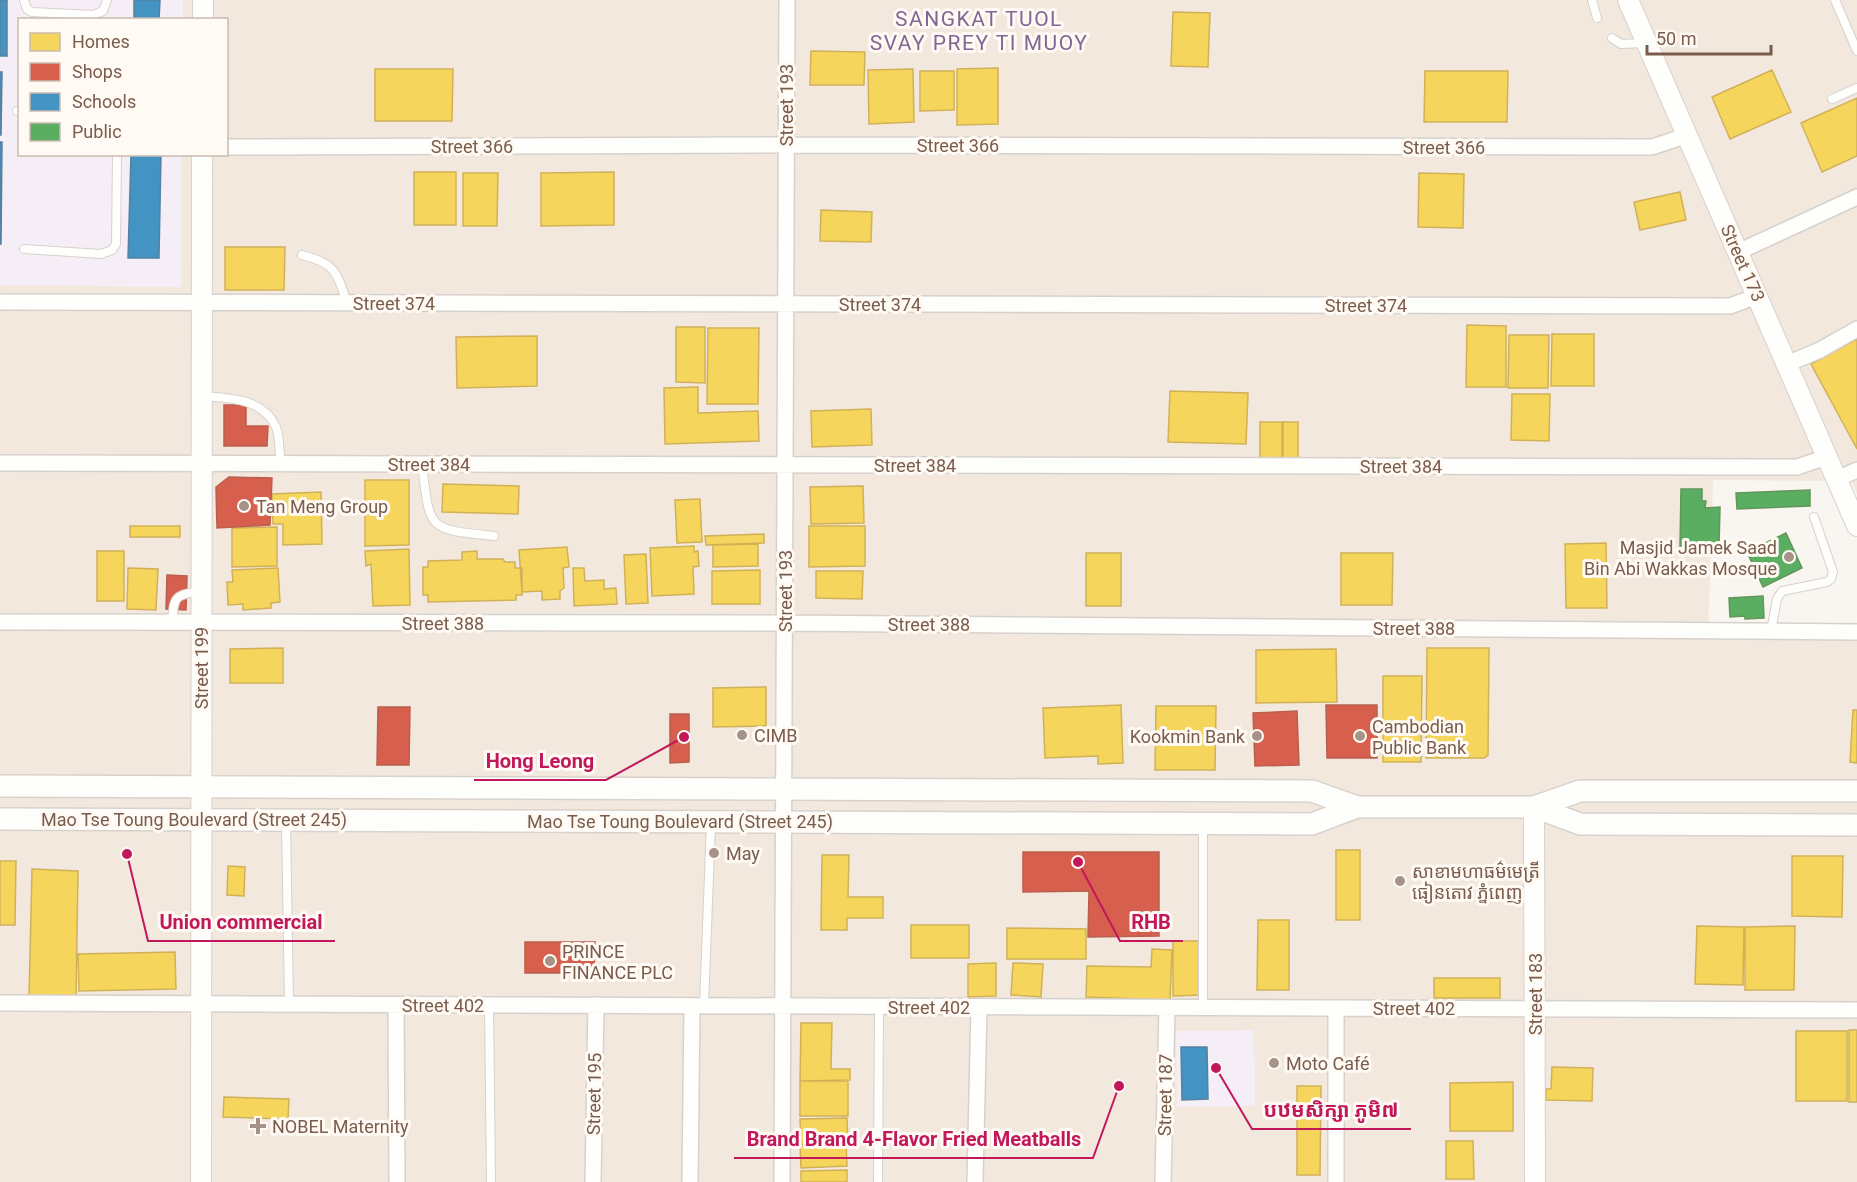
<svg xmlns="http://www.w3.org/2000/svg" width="1857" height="1182" viewBox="0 0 1857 1182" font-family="Roboto,'Noto Sans Khmer',sans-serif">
  <rect width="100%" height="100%" fill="#f9f5f0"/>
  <path fill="#f2e8de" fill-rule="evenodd" d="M0,0H1857V494L1851,481L1713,480L1708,637H1857V1182H0ZM20,20H226V154H20Z"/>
  <path fill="#f6eef6" d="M0,0H183V19L20,20V154L182,155L181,287L0,285Z
    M1254,1030L1255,1106L1177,1107L1176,1031Z"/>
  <path fill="#f6d55c" stroke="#d1b158" stroke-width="1.5" d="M1173,12L1210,13L1208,67L1171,66Z
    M811,51L865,52L864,85H810Z
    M998,68V124L957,125V69Z
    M375,69H453L452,121H375Z
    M913,69L914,122L869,124L868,70Z
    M1772,70L1791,112L1730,139L1712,97Z
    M920,71H954V110L920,111Z
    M1425,71H1508L1507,122H1424Z
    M1857,98V156L1822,172L1801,123Z
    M414,172H456V225H414Z
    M614,172V225L541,226V173Z
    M463,173H498L497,226H463Z
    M1419,173L1464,174L1463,228L1418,227Z
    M1680,192L1686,220L1640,230L1634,202Z
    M821,210L872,212L871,242L820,241Z
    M225,247H285L284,290H225Z
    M1467,325L1506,326V387H1466Z
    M676,327H705V383L676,382Z
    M708,328H759L758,404H707Z
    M1552,334H1594V386H1551Z
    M1509,335H1549L1548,388H1508Z
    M537,336V386L457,388L456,337Z
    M1857,339V449L1811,364Z
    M698,387V413L758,411L759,441L665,444L664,388Z
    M1170,391L1248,393L1246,444L1168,442Z
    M1512,394H1550L1549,441L1511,440Z
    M871,409L872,445L812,447L811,411Z
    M1260,422H1282V460L1260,461Z
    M1283,422H1298V460H1283Z
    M365,480H409V545L365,546Z
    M443,484L519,486L518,514L442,512Z
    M863,486L864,523L811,524L810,487Z
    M321,492L322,544L283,545V524H273L272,494Z
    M700,499L702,542L677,543L675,500Z
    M130,526H180V537H130Z
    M809,526H865V566L809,567Z
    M277,527V566L232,567V528Z
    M764,534V543L706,545L705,536Z
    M1606,543L1607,608H1566L1565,544Z
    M758,544V566L713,567V545Z
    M694,546V552L698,551L699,566L693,567L694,594L652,596L650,548Z
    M567,547L569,567L563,568L564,588L560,591V599L542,600V591L522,592L519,550Z
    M409,549L410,605L373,606L371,564L366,566L365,551Z
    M97,551H124V601H97Z
    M477,551V559H503L505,562H515V568H522V595H516V600L428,602V595H423V567H428V561L462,560V552Z
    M1086,553H1121V606H1086Z
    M1341,553H1393L1392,605H1341Z
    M646,554L648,603L626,604L624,555Z
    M128,568L158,569L156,610L127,609Z
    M278,568L280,602L271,603V608L243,610V604L228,605L227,582H233L232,570Z
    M573,568H584L585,581L604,580V589L616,588L617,604L574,606Z
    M760,570V604H712V571Z
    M816,571H863L862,599L816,598Z
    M283,648V683H230V649Z
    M1427,648H1489L1488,755L1484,758H1426Z
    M1336,649L1337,702L1256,703V650Z
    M1383,676H1422L1421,762H1383Z
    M766,687V726L713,727V688Z
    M1121,705L1123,763L1098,764V756L1045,758L1043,708Z
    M1156,706H1216L1215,770H1155Z
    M1853,710H1857V763L1850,762Z
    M1336,850H1360V920H1336Z
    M822,855H849L848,897H883V918H847V930H821Z
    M1792,856H1843L1842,917L1792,916Z
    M0,861H16L15,925H0Z
    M228,866L245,867L244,896L227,895Z
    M32,869L78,871L76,998L29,999Z
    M1258,920H1289V990H1257Z
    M911,925H969V958H911Z
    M1697,926L1744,927L1743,985L1695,984Z
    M1795,926L1794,990H1745V927Z
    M1007,928L1086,929V959H1007Z
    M1173,941H1201V995L1173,996Z
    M1152,949L1172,950L1170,1000L1086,997L1087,966L1151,967Z
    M175,952L176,989L79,991L78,954Z
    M996,963V996L968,997V964Z
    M1013,963L1043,964L1041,997L1011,995Z
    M1434,978H1500V998H1434Z
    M801,1023H832L831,1069H850V1080L800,1081Z
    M1849,1030H1857V1102H1849Z
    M1796,1031H1847V1101H1796Z
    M1552,1067L1593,1068L1592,1101L1546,1100V1089H1551Z
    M800,1081H848V1116H800Z
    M1513,1082V1131H1450V1083Z
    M1297,1086H1321L1320,1175H1297Z
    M224,1097L289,1099L288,1119L223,1117Z
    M847,1118L848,1142L801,1143L800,1119Z
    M1446,1141H1473L1474,1179H1446Z
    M846,1143L847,1166L801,1168L800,1145Z
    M847,1170V1182H801V1171Z"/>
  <path fill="#d6604d" stroke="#ba5f4d" stroke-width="1.5" d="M224,405H246V426H268L267,446H224Z
    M229,477L272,478L270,525L217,528L216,487Z
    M167,575L187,576L186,610L166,609Z
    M1326,705H1377V758H1327Z
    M378,707H410L409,765H377Z
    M1297,711L1299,765L1255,766L1253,713Z
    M670,714H689V762L670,763Z
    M1023,852H1159V936L1088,937L1089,891L1023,892Z
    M525,942H595L594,973H525Z"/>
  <path fill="#4393c3" stroke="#5482a0" stroke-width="1.5" d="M0,0H7V56H0Z
    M134,0H160L159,20H134Z
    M0,72H2L1,135H0Z
    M0,142H2L1,244H0Z
    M131,154H161L159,258H128Z
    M1181,1047H1207L1208,1099L1182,1100Z"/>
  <path fill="#5aae61" stroke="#64955b" stroke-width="1.5" d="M1681,489H1702V501H1706L1705,508L1720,507L1719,546H1680Z
    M1810,490V506L1737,509L1736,493Z
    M1786,533L1802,568L1763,587L1747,552Z
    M1763,596L1764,618L1745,619V616L1730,617L1729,598Z"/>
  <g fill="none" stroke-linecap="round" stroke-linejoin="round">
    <defs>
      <path id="service" d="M24,0L27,9L32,12L93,15L103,11L107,0
        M1592,0L1597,18
        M1835,0L1857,51
        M1612,38L1621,44L1645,43
        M1832,99L1857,88
        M17,111H20
        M24,249L101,254L112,250L116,244L117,154
        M302,255C335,263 337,272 347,303
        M203,396C229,398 263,398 276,427C280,437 279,453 281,464
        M422,464C430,531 427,529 494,536
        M172,622C174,595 175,595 202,591
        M1771,631L1777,599L1782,591L1827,582L1831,579L1833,572L1814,517
        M286,821L289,1004
        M1203,825V1007
        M489,1005L491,1182
        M704,1005L711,824
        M878,1182L879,1006"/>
      <path id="minor" d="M226,147L786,145L1652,147L1688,135
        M1738,252L1857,197
        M0,302L1730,306L1757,296
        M1787,364L1820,350L1857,329
        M0,463L1797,467L1827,457
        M1837,479L1857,470
        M0,622L785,623L1857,632
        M0,1003L1857,1010
        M396,1005L397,1182
        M593,1182L596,1005
        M690,1182L692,1006
        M782,1182L787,0
        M975,1182L979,1007
        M1163,1182L1167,1008
        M1336,1182V1008"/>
      <path id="tertiary" d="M1628,0L1857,526
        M203,20V0
        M1534,807L1535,1182
        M201,1182L202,154"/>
      <path id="secondary" d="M0,786L1312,791L1357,807H1534L1580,791H1857
        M1534,807L1580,824L1857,825
        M0,819L1312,824L1357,807"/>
    </defs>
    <use href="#service" stroke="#d7d1cb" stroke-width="10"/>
    <use href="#minor" stroke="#d7d1cb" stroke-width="18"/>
    <use href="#tertiary" stroke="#d7d1cb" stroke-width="22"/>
    <use href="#secondary" stroke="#d9d2cb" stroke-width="24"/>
    <use href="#service" stroke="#fefefd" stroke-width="8"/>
    <use href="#minor" stroke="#fefefd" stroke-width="15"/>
    <use href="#tertiary" stroke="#fefefd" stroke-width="20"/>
    <use href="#secondary" stroke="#fefefd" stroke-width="21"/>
  </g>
  <g fill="#a69286" stroke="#fffaf3" stroke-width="2">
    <circle cx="244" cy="506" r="6"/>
    <circle cx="1789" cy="557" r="6"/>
    <circle cx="742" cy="735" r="6"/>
    <circle cx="1257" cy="736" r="6"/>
    <circle cx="1360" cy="736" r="6"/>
    <circle cx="714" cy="853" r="6"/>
    <circle cx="1400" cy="881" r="6"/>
    <circle cx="550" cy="961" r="6"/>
    <circle cx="1274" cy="1063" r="6"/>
    <path d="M255 1117h6v6h6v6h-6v6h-6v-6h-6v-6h6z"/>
  </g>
  <g text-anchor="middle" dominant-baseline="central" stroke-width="6" stroke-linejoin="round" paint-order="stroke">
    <g font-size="18" fill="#7a5c4d" stroke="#fffaf3">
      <text transform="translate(786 105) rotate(-90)">Street 193</text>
      <text x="958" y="145">Street 366</text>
      <text x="472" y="146">Street 366</text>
      <text x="1444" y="147">Street 366</text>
      <text transform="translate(1743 263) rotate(66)">Street 173</text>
      <text x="394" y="303">Street 374</text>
      <text x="880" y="304">Street 374</text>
      <text x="1366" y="305">Street 374</text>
      <text x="429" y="464">Street 384</text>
      <text x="915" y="465">Street 384</text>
      <text x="1401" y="466">Street 384</text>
      <text transform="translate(785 591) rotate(-90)">Street 193</text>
      <text x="443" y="623">Street 388</text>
      <text x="929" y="624">Street 388</text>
      <text x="1414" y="628">Street 388</text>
      <text transform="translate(201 668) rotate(-90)">Street 199</text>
      <text x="194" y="819">Mao Tse Toung Boulevard (Street 245)</text>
      <text x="680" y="821">Mao Tse Toung Boulevard (Street 245)</text>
      <text transform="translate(1535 994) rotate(-90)">Street 183</text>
      <text x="443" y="1005">Street 402</text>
      <text x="929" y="1007">Street 402</text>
      <text x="1414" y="1008">Street 402</text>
      <text transform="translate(594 1094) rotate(-89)">Street 195</text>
      <text transform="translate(1165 1095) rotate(-89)">Street 187</text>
    </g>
    <g font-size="18" fill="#7a5c4d" stroke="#fffaf3" text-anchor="start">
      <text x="256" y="506">Tan Meng Group</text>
      <text x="1777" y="547" text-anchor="end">Masjid Jamek Saad<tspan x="1777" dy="21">Bin Abi Wakkas Mosque</tspan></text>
      <text x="1372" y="726">Cambodian<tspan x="1372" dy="21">Public Bank</tspan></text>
      <text x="754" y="735">CIMB</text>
      <text x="1245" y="736" text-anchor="end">Kookmin Bank</text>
      <text x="726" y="853">May</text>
      <text x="1412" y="871">សាខាមហាធម៌មេត្រី<tspan x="1412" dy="21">ធៀនតោវ ភ្នំពេញ</tspan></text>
      <text x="562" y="951">PRINCE<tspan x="562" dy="21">FINANCE PLC</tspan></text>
      <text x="1286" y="1063">Moto Café</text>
      <text x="272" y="1126">NOBEL Maternity</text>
    </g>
    <g font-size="21" letter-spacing="1.5" fill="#846695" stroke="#fffaf3">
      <text x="979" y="19">SANGKAT TUOL<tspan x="979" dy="24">SVAY PREY TI MUOY</tspan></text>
    </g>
  </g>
  <path fill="none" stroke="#c2185b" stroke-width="2" d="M684 737L606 780H474M1078 862L1120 941H1183M127 854L148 941H335M1216 1068L1252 1129H1411M1119 1086L1093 1158H734"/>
  <g fill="#c2185b" stroke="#fffaf3" stroke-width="2">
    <circle cx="684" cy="737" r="6"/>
    <circle cx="1078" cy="862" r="6"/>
    <circle cx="127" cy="854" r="6"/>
    <circle cx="1216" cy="1068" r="6"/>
    <circle cx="1119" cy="1086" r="6"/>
  </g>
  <g font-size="20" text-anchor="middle" font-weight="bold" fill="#c2185b" stroke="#fffaf3" stroke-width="6" stroke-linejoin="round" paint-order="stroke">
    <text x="540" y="768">Hong Leong</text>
    <text x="1151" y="929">RHB</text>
    <text x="241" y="929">Union commercial</text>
    <text x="1331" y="1117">បឋមសិក្សា ភូមិ៧</text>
    <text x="914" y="1146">Brand Brand 4-Flavor Fried Meatballs</text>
  </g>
  <rect x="18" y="18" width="210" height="138" fill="#fffaf3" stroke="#cabbb1" stroke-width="1.5"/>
  <rect x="30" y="33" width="30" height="18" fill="#f6d55c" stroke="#cabbb1" stroke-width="1.5"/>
  <text x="72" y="48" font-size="18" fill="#7a5c4d">Homes</text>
  <rect x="30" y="63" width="30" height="18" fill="#d6604d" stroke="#cabbb1" stroke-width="1.5"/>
  <text x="72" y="78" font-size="18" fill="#7a5c4d">Shops</text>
  <rect x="30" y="93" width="30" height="18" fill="#4393c3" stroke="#cabbb1" stroke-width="1.5"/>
  <text x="72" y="108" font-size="18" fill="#7a5c4d">Schools</text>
  <rect x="30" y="123" width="30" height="18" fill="#5aae61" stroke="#cabbb1" stroke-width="1.5"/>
  <text x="72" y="138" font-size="18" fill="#7a5c4d">Public</text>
  <path d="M1647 45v9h124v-9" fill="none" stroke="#7a5c4d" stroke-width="3"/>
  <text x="1656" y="45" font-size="18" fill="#7a5c4d" stroke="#fffaf3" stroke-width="4.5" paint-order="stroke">50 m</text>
</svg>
